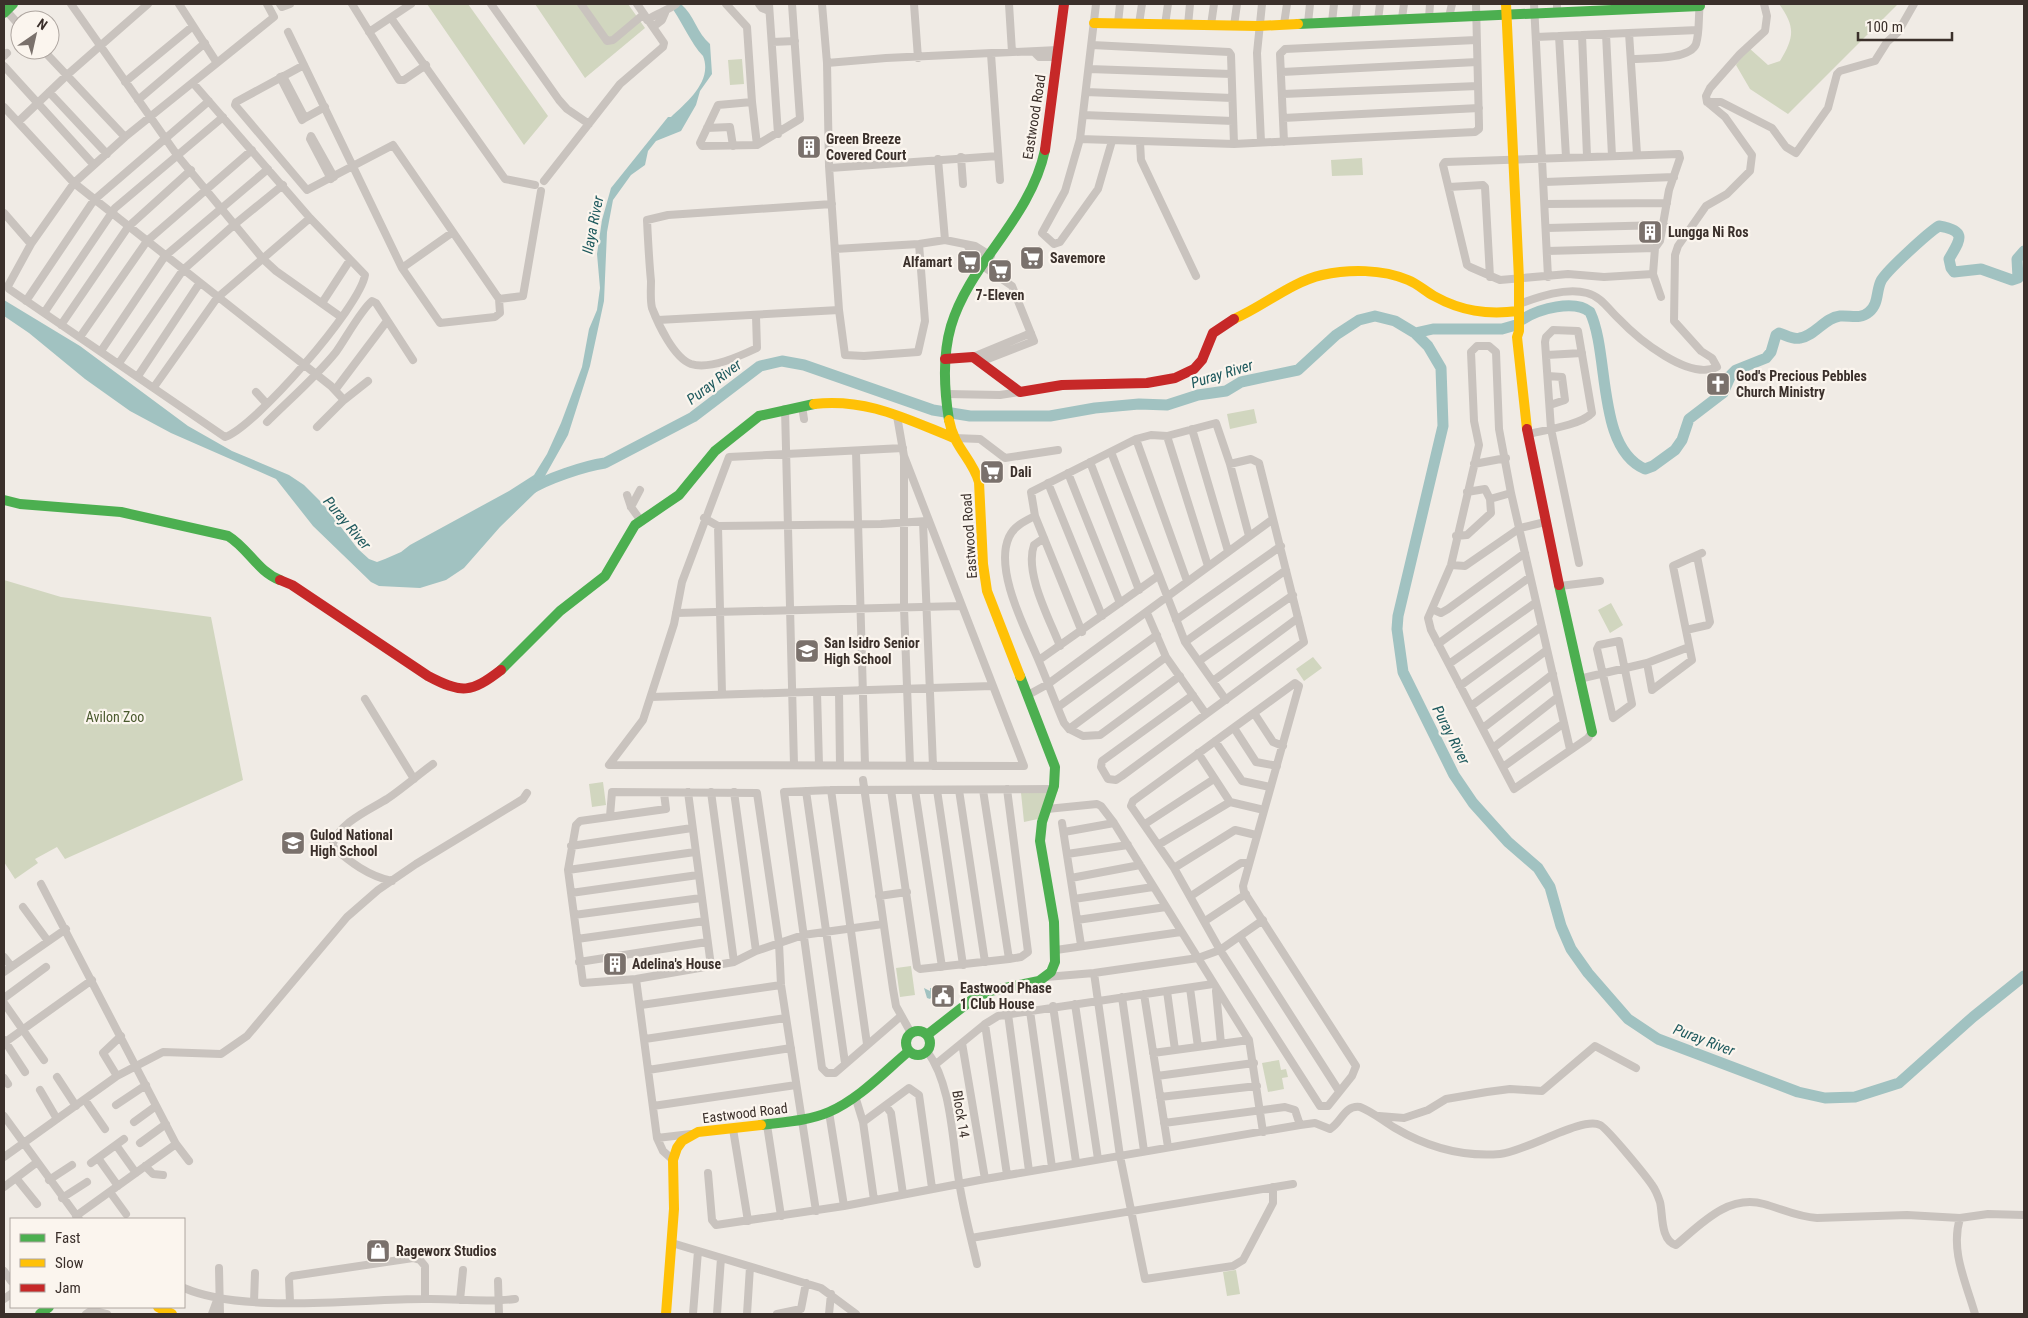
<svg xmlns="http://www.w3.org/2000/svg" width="2028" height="1318" viewBox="0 0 2028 1318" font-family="'Roboto Condensed',sans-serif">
  <rect width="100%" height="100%" fill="#f0ebe5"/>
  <path fill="#d1d6bf" d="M427,4H468L548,116L524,145Z
    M535,4H628L645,28L585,78Z
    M1779,4H1898L1788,114L1750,89L1736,65L1749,48L1768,65L1780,61C1794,38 1796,27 1779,4Z
    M742,59L744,84L730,85L728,60Z
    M1362,158L1363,175L1332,176L1331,160Z
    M1254,409L1257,423L1230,429L1227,414Z
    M4,580L61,597L211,617L243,780L65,859L57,847L35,859L38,863L15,879L4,862Z
    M1611,603L1623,625L1610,633L1598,610Z
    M1313,657L1322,668L1304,681L1296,669Z
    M603,782L606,805L592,807L589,784Z
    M1047,792V795L1038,819L1024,822L1021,793Z
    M911,966L915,995L900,997L896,968Z
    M1279,1060L1281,1070L1286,1069L1288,1077L1282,1078L1284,1089L1268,1092L1262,1063Z
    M1236,1270L1240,1294L1227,1296L1223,1272Z"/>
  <path fill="#a1c2c1" d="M669,4H681C694,15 697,33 710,44L712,74L700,91L696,105L681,131L656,141L648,151L645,165L631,175L613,200L607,232L604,301L590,366L568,435L536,492L500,527L464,568L446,580L420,588L379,586L371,582L313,526L276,479L171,433L130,411L85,379L29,333L4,316V300L80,346L188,426L232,451L289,475L304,485L323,504L358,549L369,559L377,562L385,559L401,552L410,545L509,491L534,475L547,454L561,423L582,367L589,329L597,310L600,288L597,254L602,220L611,188L668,117H671C687,102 713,81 703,56C691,44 681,19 669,4Z
    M939,986H943L941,991H937L930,999L927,998L924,988L930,991V988L937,989Z"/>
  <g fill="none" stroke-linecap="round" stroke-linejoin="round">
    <path stroke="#a1c2c1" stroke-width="11" d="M1523,319C1539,309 1574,299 1590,312C1610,354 1596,448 1645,469L1653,466L1675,450L1682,440L1689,419L1723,393L1731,375L1736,370L1766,358L1771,352L1776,335L1779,333C1786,335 1793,340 1800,338C1816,335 1824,318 1840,316C1850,315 1860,320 1869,312C1879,304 1876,291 1881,281C1886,271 1929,232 1939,226C1969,231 1959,241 1949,259L1951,268L1954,272L1981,269L2012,280L2018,278L2017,259L2024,251
      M1415,333L1433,329H1502L1516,325
      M529,490C546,479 584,466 605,463L693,417L760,366L782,361L804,365L933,410L970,416H1050L1095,408L1139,404L1167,405L1198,395L1226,391L1241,382L1298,370L1336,335L1359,320L1375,316L1395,321L1415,333L1428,346L1441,368L1443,426L1398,616L1397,629L1403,672L1454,775L1473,803L1508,842L1538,868L1550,887L1561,926L1571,949L1588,973L1628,1019L1658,1039L1798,1092L1825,1098L1855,1097L1899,1083L1973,1017L2024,976"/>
    <path stroke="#c9c3be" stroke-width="8" d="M71,4L177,155L263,259L276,271L341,317
      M179,4L217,63
      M280,4L282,7L290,4
      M352,4L399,80H404L426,65
      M491,4L559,100L567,109L589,124
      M581,4L607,41L613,40L644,14
      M726,4L747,27L752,102L718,105L700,143L702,146L757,145L800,119L792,4
      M759,4L762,8L769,11
      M769,4L778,134
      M822,4L827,63L829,166L839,310L845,355L864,356L918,352L925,321L919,244
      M914,4L918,58
      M1009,4L1012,52
      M1096,4L1080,139L1065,191L1042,233L1054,244L1060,242L1098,189L1112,141
      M1534,4L1548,277
      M1557,4V12
      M4,8L20,26
      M1449,17L1452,4
      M391,18L505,179L535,185
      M1402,18L1404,4
      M1429,18L1430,4
      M647,20C657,13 667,11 676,4
      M1378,20L1380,4
      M1332,22L1334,4
      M1355,22L1357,4
      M1118,23L1120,4
      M1308,23L1310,4
      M1139,24L1142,4
      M1284,24L1287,4
      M1165,25L1168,4
      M1188,25L1190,4
      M1211,25L1214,4
      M1234,26L1237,4
      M653,27L662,20L665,13
      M288,32L402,268L440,323L495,317L500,313L499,299
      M369,32L411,4
      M1629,33L1637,154
      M1606,34L1612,156
      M1582,35L1587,156
      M1559,36L1566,157
      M1536,37L1698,30
      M772,42L795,41
      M1092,45L1229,52L1231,55L1234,144
      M43,50L125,137
      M1035,53L1039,57H1057
      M991,54L1000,180
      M4,56L7,53
      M1632,59C1647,58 1690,60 1696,44C1700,31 1698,17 1700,4
      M827,63L886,58L1058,50
      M304,65L236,102L235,105L307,190L393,145L499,299L523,296L541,191
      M4,66L94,165
      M1089,69L1231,74
      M1282,72L1477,62
      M280,77L302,120L305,118L283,76
      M125,82L193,26
      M193,83L310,218L365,275C360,307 255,427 225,437L9,289L8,286L31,244L74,183L125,137L274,17L267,4
      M49,92L107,154
      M1086,92L1232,98
      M1283,94L1478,86
      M138,100L205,43
      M752,102L757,145
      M1707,102H1721L1772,128L1786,147L1796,153L1828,108L1837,74L1840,71L1875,61L1887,42L1898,32L1914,4
      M4,107L74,183L331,386L344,400L368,381
      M1083,115L1233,121
      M305,118L325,107
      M1283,118L1479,108
      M18,122L67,75L148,4
      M707,128L730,127L733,146
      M1080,139L1234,144L1475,132L1479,129V125L1476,4
      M1140,142L1141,160L1196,276
      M1261,142L1257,53L1262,4
      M1284,142L1280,54L1285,49L1476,40
      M961,157L963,184
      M938,159L945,240
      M830,168L998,156
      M331,179L310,139L311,136L334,177
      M544,181L620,84L663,47L664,43L637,4
      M1545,182L1674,177
      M1449,187L1483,185L1485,187L1490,277
      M1545,204L1667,203
      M4,213L31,244
      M1547,228L1664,225
      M967,245L971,251L987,262
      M835,249L919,244L945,240L975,246L991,256
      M1547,251L1655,248
      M402,268L453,232
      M1653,274L1604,277L1568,274L1500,280L1470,267L1467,265L1443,165L1445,162L1679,154L1680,158L1669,190L1660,241L1655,248L1653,274L1661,297
      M26,301L94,200L209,101
      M322,303L350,260
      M1519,304C1538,297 1566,287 1587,293C1602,297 1608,309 1619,319C1638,339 1689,381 1717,367L1712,358L1701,351L1674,321L1675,255L1678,246L1706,206L1727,194L1750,171L1752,155L1725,117L1707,102L1706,96L1710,88L1740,54L1765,31L1767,16L1764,4
      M44,313L115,208L223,117
      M756,316L757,348C740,356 710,370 691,364C674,358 658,324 652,308C650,300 651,290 651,281C649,261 648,240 647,220L668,215L832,204
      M658,320L839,310
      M61,325L128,227L191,170
      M80,337L147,241L252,150
      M101,351L165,256L268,169
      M1547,355L1582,353
      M973,357L1031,333
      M980,362L1034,341L1012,286L984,267
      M119,363L183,270L235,224L283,185
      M138,376L199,284
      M1548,376L1562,377L1565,400L1550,405
      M154,387L217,298L310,218
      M335,390L387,321
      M256,392L266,403
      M946,394L1000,395L1020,392
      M802,406L804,419
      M785,409L794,765
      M897,416L904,456V608L910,765
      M267,422C290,399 315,378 336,352C346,338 361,310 372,301L376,303L413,360
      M317,427L344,400
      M1192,429L1228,551
      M1528,434C1545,430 1581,425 1592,413L1578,331L1553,330L1546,337L1545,342L1551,429L1579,563
      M1167,436L1208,566
      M954,438L980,439L1005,458L1058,450
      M1136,439L1187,581
      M903,448L729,457L682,582L674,624L643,720L609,765L1024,766L904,456
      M856,452L865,765
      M1111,452L1185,642L1226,700
      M1090,462L1139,590
      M1230,464L1249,536
      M1474,464L1506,458
      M1068,473L1120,603
      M1048,483L1102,616
      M627,495L631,507L641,521
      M1490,499L1511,493
      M631,507L640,490
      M1035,516C1025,521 1014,526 1009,537C994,570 1025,628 1038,659C1047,680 1055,702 1064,723L1069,729L1083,736L1100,735L1180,676
      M704,518L718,526L881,524L927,521
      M923,522L933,766
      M718,526L722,694
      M1456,536L1467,535L1491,513L1490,499L1485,489L1467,492
      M1044,538L1034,545C1024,573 1050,620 1060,646
      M1451,565L1465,566L1520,528L1545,522
      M1560,586L1600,581
      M1432,609L1441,613L1448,609L1525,553
      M676,613L961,606
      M1147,613L1166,657L1206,714
      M1176,620L1281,546
      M1686,630L1708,625L1710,622L1697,556
      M1082,632L1035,516L1031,492L1136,439L1151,435L1167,436L1216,423L1230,464L1251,459L1259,463L1304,642L1122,776L1116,780L1108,779L1101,767L1102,761L1193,695
      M1619,641L1632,704L1613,718L1597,649L1599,645Z
      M1185,642L1286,570
      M1438,644L1530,577
      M1039,660L1158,576
      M1199,661L1293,595
      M1647,663L1652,690L1692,660L1673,566L1702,553
      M1449,664L1535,603
      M1579,679L1647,663L1689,647
      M1213,681L1298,618
      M1295,683L1299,686L1243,886L1244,892L1356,1066L1352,1076L1328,1106H1320L1220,950L1174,868L1131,806L1133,801Z
      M1460,686L1541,627
      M839,691L840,765
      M817,692L819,765
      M1028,695L1048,684L1273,519
      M651,697L992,686
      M365,699L414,779
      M1471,706L1547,650
      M1058,707L1157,635
      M1254,713L1273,742L1283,746
      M1234,728L1256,762L1277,766
      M1483,728L1553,674
      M1069,729L1166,657
      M1215,741L1242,781L1270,787
      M1493,748L1558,697
      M1570,749L1511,493L1499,429L1496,352L1489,346H1477L1471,352L1474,421L1479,445L1451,565L1428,618L1431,630L1514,789L1588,738L1592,732
      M1198,753L1230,802L1264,810
      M1503,767L1564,723
      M863,780L893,989L896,1006L911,1033
      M831,790L867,1044
      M891,790L917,967L920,969L1009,959L1021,957L1028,952L1007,789
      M915,790L942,967
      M937,790L963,965
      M959,790L985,962
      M983,790L1009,959
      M806,791L845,1063
      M688,792L711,966
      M711,792L734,962
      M734,792L756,951
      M664,793L666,809L580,821L576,825L568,870L583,983L636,979L734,962L756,951L803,935L883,924
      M1047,809L1097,804L1101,806L1114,823L1249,1040L1263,1132
      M610,816L612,792L757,793L779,943L781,985L816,1211
      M1062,823L1081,945
      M1145,824L1214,779
      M1064,832L1114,823
      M1158,845L1230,802
      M571,846L692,828
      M1067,854L1128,845
      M1174,868L1235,830L1256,835
      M568,870L695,852
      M1071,878L1140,865
      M392,881C368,876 350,862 332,846C338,823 369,810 387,799C403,788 418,775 433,764
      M41,884L176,1144L189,1161
      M571,893L698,875
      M879,896L907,892
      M1191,896L1241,863H1249
      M1074,899L1153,887
      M23,907L48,941
      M574,915L701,898
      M1077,920L1166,907
      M1205,921L1246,894
      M1241,938L1339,1091
      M577,939L705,921
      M1056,950L1181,932
      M4,957L11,966
      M579,962L707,942
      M4,972L66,929
      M1094,973L1120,1156L1145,1279L1233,1266L1243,1260L1273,1203V1187
      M1046,977L1094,973L1198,958L1220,950L1263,920
      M636,979L657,1138L663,1151L673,1160
      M1190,988L1198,1047
      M1167,991L1175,1050
      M1216,991L1221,1044
      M1144,994L1168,1147
      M1122,997L1144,1151
      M4,998L46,967
      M4,1003L44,1060
      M1075,1004L1098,1159
      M641,1005L781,985
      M1053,1006L1076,1162
      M1030,1011L1052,1167
      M1008,1014L1029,1171
      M901,1016L835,1073H827L822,1068L784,792L831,790L1054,789
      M985,1024L1007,1175
      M645,1039L786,1018
      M4,1040L25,1072
      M4,1043L92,980
      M962,1043L985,1179
      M927,1051C952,1085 952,1140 959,1181C963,1209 971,1237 977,1264
      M1153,1053L1249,1040
      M936,1064L985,1024L998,1016L1213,984
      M648,1070L791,1048
      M117,1076L103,1053L121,1036
      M1157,1076L1254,1063
      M57,1077L76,1106
      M4,1078L8,1084
      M40,1090L57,1119
      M855,1096L863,1122L874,1200
      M1160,1097L1257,1086
      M85,1100L105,1129
      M116,1105L146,1085
      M653,1106L796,1085
      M886,1106L891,1113L903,1194
      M829,1112L844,1206
      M4,1116L79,1219
      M1379,1116L1404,1118L1428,1110L1446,1099L1487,1092L1510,1089L1542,1091L1595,1046L1636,1068
      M134,1122L156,1106
      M863,1122L909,1088L919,1095L932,1188
      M767,1125L781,1216
      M1300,1125L1315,1123L1330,1129C1342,1122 1344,1105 1360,1107C1373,1112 1383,1121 1395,1128C1427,1147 1463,1157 1500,1154C1525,1152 1582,1116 1600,1125C1606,1127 1646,1176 1652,1185C1655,1189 1658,1196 1660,1202C1663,1213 1660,1241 1676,1245C1701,1224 1728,1194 1764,1204C1782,1209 1798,1217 1817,1218L1907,1215L1960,1218L1988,1214L2024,1215
      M733,1129L748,1221
      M657,1138L691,1134
      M140,1143L166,1124
      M116,1145L136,1173
      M4,1157L117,1076L163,1052L221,1054L247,1036L347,917L378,890L416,864L523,799L527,793
      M98,1158L118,1186
      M91,1163L124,1139
      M145,1166L153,1174L163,1175
      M708,1173L712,1220L716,1225L844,1206L985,1179L1300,1125L1295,1110L1285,1107L1164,1123
      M16,1178L37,1204
      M49,1180L72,1165
      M4,1187L36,1163
      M110,1192L126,1214
      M62,1198L87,1182
      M76,1216L176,1144
      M1960,1218C1950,1251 1966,1282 1975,1314
      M971,1238L1293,1184
      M672,1243L821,1288L856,1314
      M219,1268L220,1314
      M4,1271L11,1281
      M498,1281L499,1314
      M184,1288C244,1314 356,1299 423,1299C454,1298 484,1303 515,1299
      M4,1299L11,1294
      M460,1300L463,1270
      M254,1302L255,1273
      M290,1302L289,1279L292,1276L413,1258L420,1260L425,1266V1299
      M86,1314L92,1310L107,1314
      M212,1314L219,1295
      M693,1314L698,1251
      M717,1314L721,1258
      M747,1314L750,1267
      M777,1314L801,1309L806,1283
      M829,1314L831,1294"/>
    <path stroke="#4caf50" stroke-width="10" d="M4,13L13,4
      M1298,24L1700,6
      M949,420C944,389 942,357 951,326C970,262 1030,220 1045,150
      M4,500L20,504L121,512L228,536C248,548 258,572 280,580
      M1559,585L1592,732
      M501,670L560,611L605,576L635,525L679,495L715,451L759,416L814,404
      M906 1043a12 12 0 1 1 24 0a12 12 0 1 1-24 0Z
      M927,1035L973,999L990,991L1039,981L1051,972L1055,962L1054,922L1040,841L1042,822L1054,786L1055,767L1020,676
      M761,1125C783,1122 808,1121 829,1112C859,1099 884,1072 909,1051
      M40,1314L49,1307"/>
    <path stroke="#ffc107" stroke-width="10" d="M1506,4L1519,279V331L1517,337L1527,429
      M1094,23L1258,26L1298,24
      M1234,319C1264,306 1291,282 1322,275C1349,269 1382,269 1408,280C1418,284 1425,291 1434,296C1461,311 1487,315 1518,311
      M814,404C867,398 906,419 954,438
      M949,420C954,448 972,458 979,482L983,564L987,591L1020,676
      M158,1307L172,1314
      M666,1314L674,1209L673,1160L677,1148L682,1141L698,1132L761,1125"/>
    <path stroke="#c62828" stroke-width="10" d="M1045,150L1064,4
      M945,359L973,357L1020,392L1062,385L1147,383L1175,378L1194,369L1202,360L1213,333L1234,319
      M1527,429L1559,585
      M280,580L292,585L428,676C462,694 471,693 501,670"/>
  </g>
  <defs>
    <symbol id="building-square" viewBox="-11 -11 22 22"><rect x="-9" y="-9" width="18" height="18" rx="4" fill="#7a716c" stroke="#fbf5ee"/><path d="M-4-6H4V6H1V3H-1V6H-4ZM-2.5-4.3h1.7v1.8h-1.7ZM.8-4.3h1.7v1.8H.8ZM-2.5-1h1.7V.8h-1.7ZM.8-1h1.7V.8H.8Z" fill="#fff"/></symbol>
    <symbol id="supermarket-square" viewBox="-11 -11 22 22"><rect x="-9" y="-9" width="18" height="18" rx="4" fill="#7a716c" stroke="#fbf5ee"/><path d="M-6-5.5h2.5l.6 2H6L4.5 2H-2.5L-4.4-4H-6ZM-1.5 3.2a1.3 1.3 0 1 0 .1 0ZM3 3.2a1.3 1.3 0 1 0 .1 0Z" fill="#fff"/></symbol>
    <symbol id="church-square" viewBox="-11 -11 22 22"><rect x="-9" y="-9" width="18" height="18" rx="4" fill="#7a716c" stroke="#fbf5ee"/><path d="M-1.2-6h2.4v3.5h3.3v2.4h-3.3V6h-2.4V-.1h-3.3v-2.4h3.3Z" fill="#fff"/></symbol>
    <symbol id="school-square" viewBox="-11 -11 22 22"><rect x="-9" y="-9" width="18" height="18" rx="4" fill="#7a716c" stroke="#fbf5ee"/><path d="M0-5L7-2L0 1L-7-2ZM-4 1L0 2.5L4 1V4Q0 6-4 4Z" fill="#fff"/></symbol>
    <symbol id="civic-square" viewBox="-11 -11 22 22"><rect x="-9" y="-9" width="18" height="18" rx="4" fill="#7a716c" stroke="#fbf5ee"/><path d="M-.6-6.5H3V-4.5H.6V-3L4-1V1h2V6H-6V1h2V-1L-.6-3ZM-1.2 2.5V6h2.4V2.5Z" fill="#fff"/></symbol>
    <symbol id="shop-square" viewBox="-11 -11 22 22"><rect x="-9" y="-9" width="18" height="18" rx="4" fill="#7a716c" stroke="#fbf5ee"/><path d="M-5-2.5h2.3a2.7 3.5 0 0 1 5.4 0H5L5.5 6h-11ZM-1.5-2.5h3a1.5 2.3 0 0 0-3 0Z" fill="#fff"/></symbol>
  </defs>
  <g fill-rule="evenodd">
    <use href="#building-square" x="795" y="133" width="28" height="28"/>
    <use href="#building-square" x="1636" y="218" width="28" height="28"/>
    <use href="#supermarket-square" x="1018" y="244" width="28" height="28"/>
    <use href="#supermarket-square" x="955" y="248" width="28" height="28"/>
    <use href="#supermarket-square" x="986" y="257" width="28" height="28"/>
    <use href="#church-square" x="1704" y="370" width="28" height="28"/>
    <use href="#supermarket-square" x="978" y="458" width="28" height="28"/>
    <use href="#school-square" x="793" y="637" width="28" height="28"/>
    <use href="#school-square" x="279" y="829" width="28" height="28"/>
    <use href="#building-square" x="601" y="950" width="28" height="28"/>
    <use href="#civic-square" x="929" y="982" width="28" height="28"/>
    <use href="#shop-square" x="364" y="1237" width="28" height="28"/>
  </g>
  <g text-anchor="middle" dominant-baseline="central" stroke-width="4.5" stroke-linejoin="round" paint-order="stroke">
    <g font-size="14" fill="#3b302b" stroke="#fbf5ee">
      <text transform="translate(1034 117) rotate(-81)">Eastwood Road</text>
      <text transform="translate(969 536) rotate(-94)">Eastwood Road</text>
      <text transform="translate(745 1113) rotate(-7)">Eastwood Road</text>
      <text transform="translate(961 1114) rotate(81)">Block 14</text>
    </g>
    <g font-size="14" font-weight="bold" fill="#3b302b" stroke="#fbf5ee" text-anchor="start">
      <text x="826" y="139">Green Breeze<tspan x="826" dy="16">Covered Court</tspan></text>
      <text x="1668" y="232">Lungga Ni Ros</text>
      <text x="1050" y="258">Savemore</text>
      <text x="952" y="262" text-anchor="end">Alfamart</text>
      <text x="1000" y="295" text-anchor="middle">7-Eleven</text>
      <text x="1736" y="376">God's Precious Pebbles<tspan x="1736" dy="16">Church Ministry</tspan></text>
      <text x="1010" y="472">Dali</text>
      <text x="824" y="643">San Isidro Senior<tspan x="824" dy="16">High School</tspan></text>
      <text x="310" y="835">Gulod National<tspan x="310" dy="16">High School</tspan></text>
      <text x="632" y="964">Adelina's House</text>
      <text x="960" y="988">Eastwood Phase<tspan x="960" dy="16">1 Club House</tspan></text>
      <text x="396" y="1251">Rageworx Studios</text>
    </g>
    <g font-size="14" fill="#4a5a2e" stroke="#fbf5ee">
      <text x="115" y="717">Avilon Zoo</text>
    </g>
    <g font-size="15" font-style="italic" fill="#1f5a5e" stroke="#fbf5ee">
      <text transform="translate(593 225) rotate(-79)">Ilaya River</text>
      <text transform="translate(1222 374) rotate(-17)">Puray River</text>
      <text transform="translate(714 382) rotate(-37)">Puray River</text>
      <text transform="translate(347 523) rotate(50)">Puray River</text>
      <text transform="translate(1451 735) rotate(63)">Puray River</text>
      <text transform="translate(1704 1040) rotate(21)">Puray River</text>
    </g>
  </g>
  <rect width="2028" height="1318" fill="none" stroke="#3b302b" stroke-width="10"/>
  <rect x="10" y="1218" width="175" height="90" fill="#fbf5ee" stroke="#aea6a0"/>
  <rect x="20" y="1234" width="25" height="8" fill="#4caf50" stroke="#aea6a0"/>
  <text x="55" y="1243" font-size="15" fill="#3b302b">Fast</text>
  <rect x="20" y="1259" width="25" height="8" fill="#ffc107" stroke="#aea6a0"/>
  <text x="55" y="1268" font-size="15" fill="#3b302b">Slow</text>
  <rect x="20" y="1284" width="25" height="8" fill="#c62828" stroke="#aea6a0"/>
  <text x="55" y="1293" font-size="15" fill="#3b302b">Jam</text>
  <g transform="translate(35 35) rotate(34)"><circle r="24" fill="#fbf5ee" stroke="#aea6a0"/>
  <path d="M0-4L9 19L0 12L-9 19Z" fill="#7a716c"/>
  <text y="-8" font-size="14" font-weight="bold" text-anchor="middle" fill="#3b302b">N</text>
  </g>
  <path d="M1858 32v8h94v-8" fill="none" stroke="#3b302b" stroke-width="2.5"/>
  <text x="1866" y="32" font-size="15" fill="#3b302b" stroke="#fbf5ee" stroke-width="4" paint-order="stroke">100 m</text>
</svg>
